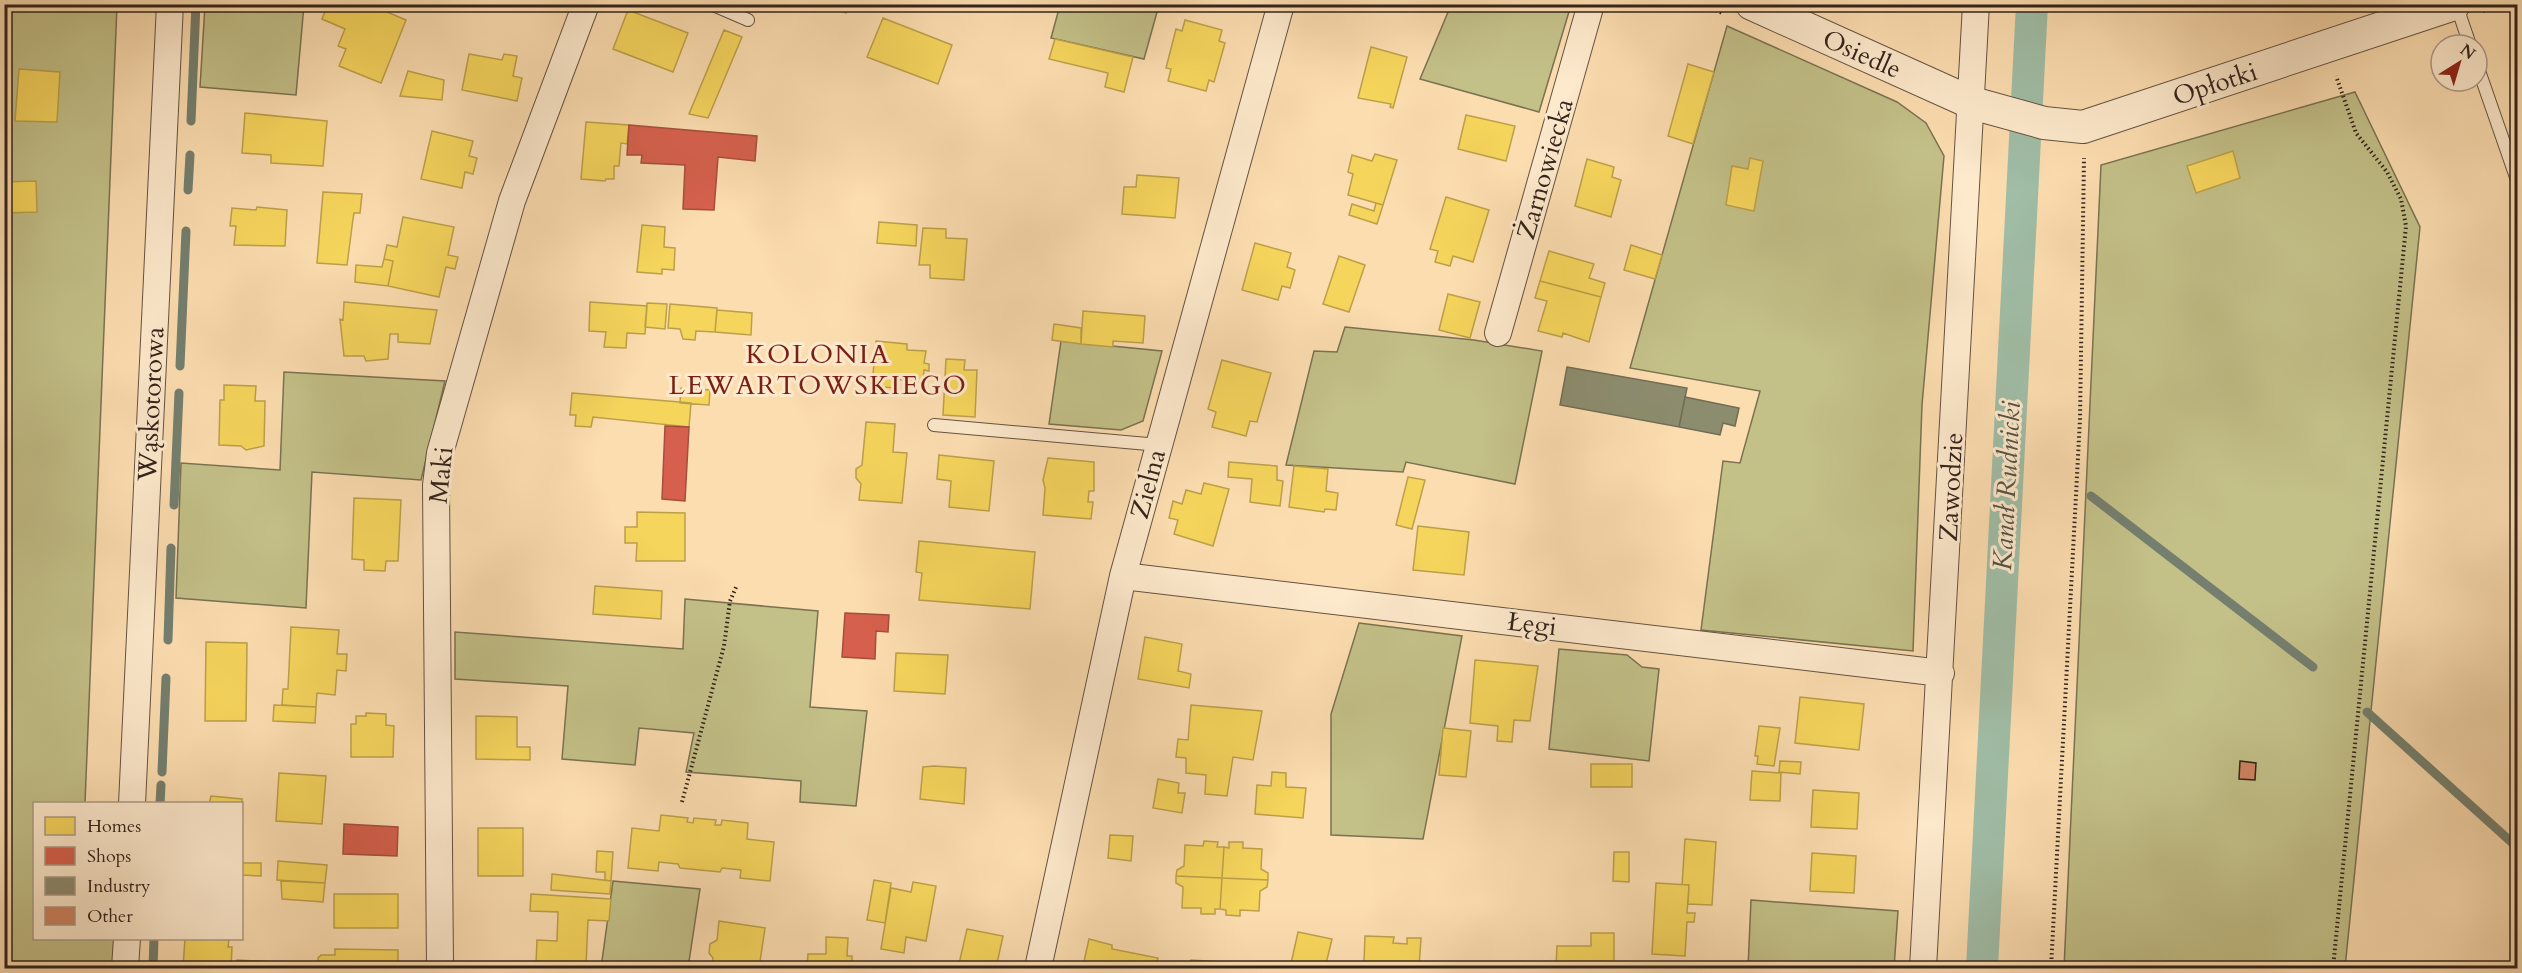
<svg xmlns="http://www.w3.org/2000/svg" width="2522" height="973" viewBox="0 0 2522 973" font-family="Cardo,serif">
  <rect width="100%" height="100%" fill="#fcddb0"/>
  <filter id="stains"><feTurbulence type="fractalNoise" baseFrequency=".00333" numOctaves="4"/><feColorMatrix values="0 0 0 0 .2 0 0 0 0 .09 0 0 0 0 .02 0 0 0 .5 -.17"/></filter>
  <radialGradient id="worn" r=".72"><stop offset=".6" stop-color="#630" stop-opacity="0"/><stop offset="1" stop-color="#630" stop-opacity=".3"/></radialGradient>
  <path fill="#c3c088" stroke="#7b7252" stroke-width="1.5" d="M5,5H117L85,803L34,804V938L119,939L117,968H5Z
    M205,5H304L296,95L200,87Z
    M1060,5H1169L1157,12L1144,59L1051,38Z
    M1451,5H1571L1539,112L1420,79Z
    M1727,26L1897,102L1926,123L1944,156L1922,405L1913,651L1701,630L1723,461L1740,463L1760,391L1630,368Z
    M2355,92L2420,227L2345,968H2064L2101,165Z
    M1345,327L1474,340L1542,351L1515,484L1406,462L1403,472L1286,465L1314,351L1337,352Z
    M1061,341L1162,351L1143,421L1121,430L1049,424Z
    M284,372L445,381L421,480L312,472L306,608L176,598L181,463L280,470Z
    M685,599L818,611L810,707L867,711L856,806L800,802L801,781L686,772L694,733L639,728L635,765L562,759L568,686L455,679V632L683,649Z
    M1359,623L1462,636L1423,839L1331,835V714Z
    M1559,649L1627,655L1642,667L1659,669L1649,761L1549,749Z
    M613,881L700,889L688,968H601Z
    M1751,900L1898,911L1894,968H1748Z"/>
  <path fill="#f6d55c" stroke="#bca049" stroke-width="1.5" d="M328,4H368L406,20L381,83L339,66L346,49L338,46L345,29L322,19Z
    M840,4H858L857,8L849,5L846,13L838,10Z
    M628,10L688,33L673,72L613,49Z
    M883,18L952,45L938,84L867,57Z
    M1185,20L1222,30L1219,41L1225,43L1214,82L1209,80L1206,91L1168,81L1171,69L1166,68L1176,29L1182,31Z
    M724,30L742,37L708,118L689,114Z
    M1055,39L1133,57L1124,92L1105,87L1108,73L1049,59Z
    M1371,47L1407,57L1393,108L1390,107L1391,104L1358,98Z
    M469,54L502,60L504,54L517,56L513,76L522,78L517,101L462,90Z
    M1688,64L1714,72L1693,144L1668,136Z
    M19,69L60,72L57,122L15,121Z
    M408,71L444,80L442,100L400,96Z
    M245,113L327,121L323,166L271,163V155L242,153Z
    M1466,115L1515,126L1506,161L1458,149Z
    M586,122L629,125L627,144L621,143L619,166H614V179H606L605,181L581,179Z
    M432,131L473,141L469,156L477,158L473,174L465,172L462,188L421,179Z
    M2233,151L2240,178L2196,193L2187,166Z
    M1375,154L1397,160L1383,205L1348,195L1353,174L1348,172L1352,155L1372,161Z
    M1750,158L1763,161L1754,211L1726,205L1732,166L1748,169Z
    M1587,159L1614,167L1612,177L1621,180L1611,217L1575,206Z
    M1137,175L1179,178L1175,218L1122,214L1124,187H1136Z
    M36,181L37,212L4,213V182Z
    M323,192L362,194L360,213H354L353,219L347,265L317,263Z
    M1446,197L1489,210L1473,262L1453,256L1450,266L1435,262L1438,251L1430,249Z
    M1376,203L1383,205L1377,224L1349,215L1352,204L1374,211Z
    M257,207L287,210L285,246L234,245L236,226H230L232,208L256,210Z
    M403,217L454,227L448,255L458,257L455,269L446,267L439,297L388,286L393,261L384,259L387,245L397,247Z
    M879,222L917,225L916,246L877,243Z
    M642,225L665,227L664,247L675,248L674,270L662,269V274L637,272Z
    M923,228L946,229V238L967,239L964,280L930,278V265H919Z
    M1255,243L1291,253L1287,267L1295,270L1290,288L1282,286L1278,300L1242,290Z
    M1631,245L1662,255L1655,279L1624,270Z
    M1549,251L1594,264L1589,278L1605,283L1601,297L1540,281Z
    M1339,256L1365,265L1349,312L1323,304Z
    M384,259L393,261L388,286L355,282L356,265L382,267Z
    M1540,281L1601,297L1589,342L1563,333L1562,337L1538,331L1547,301L1535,298Z
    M1448,294L1480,302L1470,338L1439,330Z
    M344,302L437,310L430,344L398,342V334H390L388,359L366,361L364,356H344L340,319L343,320Z
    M590,302L647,306L645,334L627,333L626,348L604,347L606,332L589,331Z
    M647,303L667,304L665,329L645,327Z
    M670,304L717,308L715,332L696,331L695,340L683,339L680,329L668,328Z
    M717,310L752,313L751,335L715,332Z
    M1083,311L1145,316L1143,343L1113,341V347L1081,344Z
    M1054,324L1081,328V344L1052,340Z
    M876,341L907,344V350L926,351L924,363L929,364V371L924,370L923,382L895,379L894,388L872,386Z
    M946,359L965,360L964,370H977L975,417L943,415Z
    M1222,360L1271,373L1257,422L1250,421L1246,436L1212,427L1216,412L1208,409Z
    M224,385L256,386L255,401H265L264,446L246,450L241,446L219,445L220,400H224Z
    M681,388L710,390L709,405L680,403Z
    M572,393L691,403L689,427L593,417L591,427L575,426L576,415H570Z
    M866,422L895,424L893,452L907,453L902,503L859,500L861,484L856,478V469L862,465Z
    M939,455L994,461L989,511L949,507L951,481L937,479Z
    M1048,458L1094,462V491H1089L1088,502H1093L1091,519L1043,515L1045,488L1043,480Z
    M1229,462L1277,466V480L1283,481L1280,506L1250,502L1252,479L1228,477Z
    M1294,466L1328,469L1326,491L1338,493L1336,510L1325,509L1324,512L1289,507Z
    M1408,477L1425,480L1412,529L1396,525Z
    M1204,483L1229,489L1213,546L1174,534L1178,520L1169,518L1173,501L1182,504L1186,490L1201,494Z
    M354,498L401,500L398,561H386L385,571L364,570V560L352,559Z
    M637,512L685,513V561H636L637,543H625V527H637Z
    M1418,526L1469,532L1464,575L1413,570Z
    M919,541L1035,552L1030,609L919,600L922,573L916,572Z
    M595,586L662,591L661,619L593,614Z
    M291,627L339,630L337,654H347L346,671L337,670L335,695L317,693L316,707L282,705L283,689H288Z
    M1145,637L1182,644L1178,671L1191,674L1189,688L1138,679Z
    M206,642L247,643L246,721H205Z
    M896,653L948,655L945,694L894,691Z
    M1475,660L1538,666L1530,721L1514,720L1512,742L1497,741L1498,726L1470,723Z
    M1800,697L1864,704L1859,750L1795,743Z
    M274,705L316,707L315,723L273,721Z
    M1191,705L1262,711L1253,760L1233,757L1227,796L1205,794L1206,775L1186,773V758L1176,757L1178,739L1188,740Z
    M366,713L386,714V725L394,726L393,757H351V724H356V716H366Z
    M476,716L517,717V747H530V760L476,759Z
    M1759,726L1780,728L1774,766L1757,764L1758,756H1755Z
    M1443,728L1471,731L1466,777L1439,775Z
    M1780,761L1801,762L1800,774L1779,772Z
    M1591,764H1632V787H1591Z
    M934,766L966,768L964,804L920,799L923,767Z
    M1752,771L1781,773L1780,801L1750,800Z
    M1272,772L1286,773V787L1306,788L1303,818L1255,814L1257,785L1271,786Z
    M279,773L326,776L322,824L276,821Z
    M1158,779L1179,783L1178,793H1185L1182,813L1153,808Z
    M1813,790L1859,793L1857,829L1811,827Z
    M211,796L242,799V811V804H209Z
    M661,815L688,818L687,822L693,823L694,818L716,820L715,825H721L722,820L748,823L747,839L774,842L770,881L740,878L741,870L722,868L720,872L680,868L678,864L659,862L658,871L628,868L632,828L659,831Z
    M478,828H523V876H478Z
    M1110,835L1133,836L1131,861L1108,858Z
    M1685,839L1716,842L1712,905L1688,904L1689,885H1682Z
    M1204,841L1218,842L1217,847H1224L1222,878L1176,876L1177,870L1184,866L1185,845L1203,846Z
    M1229,842H1243V848L1262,849L1261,869L1268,873V880L1222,878L1224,847L1229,848Z
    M597,851L613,852L611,881L605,880V872H596Z
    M1614,852H1629V882L1613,881Z
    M1812,853L1856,856L1854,893L1810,891Z
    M278,861L327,865L325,883L277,880Z
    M242,863H261V876L242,875Z
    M552,874L611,881L610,894L551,890Z
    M1176,876L1222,878L1220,909H1215V914H1201V908H1182L1183,887L1176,883Z
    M1222,878L1268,880L1267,887L1260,891L1259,911L1240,910V916L1226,915V910L1220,909Z
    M874,880L891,883L885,923L867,920Z
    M281,881L325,883L323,902L282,899Z
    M913,882L936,886L926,941L906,937L904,953L881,949L891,888L911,892Z
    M1656,883L1689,885L1687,913H1695L1694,922H1687L1685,956L1652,954Z
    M334,894H398V928H334Z
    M531,894L611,899L609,921L588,920L586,966L536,963L537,940L557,941L558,912L530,911Z
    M719,921L765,928L759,968H712L713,958L709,953L710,944L717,940Z
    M967,929L1003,936L996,968H958Z
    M1298,932L1332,939L1325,968H1290Z
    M1591,933H1614V968H1556L1557,946H1591Z
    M1365,936L1394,937L1393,943L1407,944V938H1421L1419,968H1368L1369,962H1364Z
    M826,937L848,938L847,956H852V968H807L808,954H826Z
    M185,938L229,940L228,947H232L231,968H183Z
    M1089,939L1112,945V949L1158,958L1155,968H1086L1083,966Z
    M335,949L398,950V968L318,967V958L321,955H335Z
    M237,960L278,962L277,968H236Z
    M1191,960L1222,962V968H1190Z"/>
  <path fill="#d6604d" stroke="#a54e3e" stroke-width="1.5" d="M629,125L757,136L755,161L718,157L714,210L683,209L685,165L641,163L642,155H627Z
    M665,426L689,427L685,501L662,499Z
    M845,613L889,615L888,632L876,631L875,659L842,657Z
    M344,824L398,827L397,856L343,854Z"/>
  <path fill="#8c8c6e" stroke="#716c55" stroke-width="1.5" d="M1567,367L1687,388L1679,427L1560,405Z
    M1685,397L1739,408L1735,426L1723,423L1720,435L1679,427Z"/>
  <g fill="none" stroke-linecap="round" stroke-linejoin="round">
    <path stroke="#747f6f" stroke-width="9" d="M191,121L196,4
      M188,190L190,155
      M180,366L186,231
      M2091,496L2313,667
      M174,505L179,393
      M168,640L171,548
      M2367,712L2518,848
      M162,772L166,678
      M160,804L161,785
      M153,968L154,938"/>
    <path stroke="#a0bda6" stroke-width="32" d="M1982,968L2032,4"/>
  </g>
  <path fill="#d08561" stroke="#33231c" stroke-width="1.5" d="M2240,761L2256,763L2255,780L2239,779Z"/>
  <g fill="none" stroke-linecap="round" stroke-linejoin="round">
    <defs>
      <path id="service" d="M711,4L748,20
        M2456,4L2470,45
        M2477,65L2518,183
        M934,425L1159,445"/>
      <path id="minor" d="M1498,333L1591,4
        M1123,576L1941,673
        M132,804L170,4
        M125,968L127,938
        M440,968L436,485L440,453L512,201L586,4
        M1038,968L1123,576L1281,4
        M1923,968L1976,4"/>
      <path id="tertiary" d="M1752,4L1972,103L2044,123L2083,127L2454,4"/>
    </defs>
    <use href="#service" stroke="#655241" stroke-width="14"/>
    <use href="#minor" stroke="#655241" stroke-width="28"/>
    <use href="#tertiary" stroke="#655241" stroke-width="34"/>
    <path stroke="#33231c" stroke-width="4" stroke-dasharray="1.5 3" stroke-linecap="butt" d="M1704,4L1722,13
      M2483,11L2503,4
      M682,802L724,646L730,601L737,585
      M2051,968L2080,419L2084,158
      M2333,968L2406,226L2401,199L2387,172L2356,133L2336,76"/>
    <use href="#service" stroke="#fde9cc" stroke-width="12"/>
    <use href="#minor" stroke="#fde9cc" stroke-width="26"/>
    <use href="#tertiary" stroke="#fde9cc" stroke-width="32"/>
  </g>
  <g text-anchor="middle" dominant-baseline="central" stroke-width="6" stroke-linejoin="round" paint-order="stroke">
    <g font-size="26" fill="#33231c" stroke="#fde9cc">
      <text transform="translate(1862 54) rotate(24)">Osiedle</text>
      <text transform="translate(2215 84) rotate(-18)">Opłotki</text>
      <text transform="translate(1545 169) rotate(-74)">Żarnowiecka</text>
      <text transform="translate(151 404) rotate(-87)">Wąskotorowa</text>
      <text transform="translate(441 475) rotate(-84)">Maki</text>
      <text transform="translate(1148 484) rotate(-75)">Zielna</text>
      <text transform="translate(1951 487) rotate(-87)">Zawodzie</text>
      <text transform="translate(1532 624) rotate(7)">Łęgi</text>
    </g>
    <g font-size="27" letter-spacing="1.5" fill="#7a1f14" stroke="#fde9cc">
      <text x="818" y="354">KOLONIA<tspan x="818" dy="31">LEWARTOWSKIEGO</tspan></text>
    </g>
    <g font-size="27" font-style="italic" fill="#545145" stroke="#fde9cc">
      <text transform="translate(2007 486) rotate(-87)">Kanał Rudnicki</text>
    </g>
  </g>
  <rect width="2522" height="973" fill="none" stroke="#fcddb0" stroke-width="24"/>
  <rect x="6" y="6" width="2510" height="961" fill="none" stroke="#33231c" stroke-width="3"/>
  <rect x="12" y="12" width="2498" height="949" fill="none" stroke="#33231c" stroke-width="1.5"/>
  <rect x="33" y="802" width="210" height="138" fill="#fde9cc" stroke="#ac9a86" stroke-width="1.5"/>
  <rect x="45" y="817" width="30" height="18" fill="#f6d55c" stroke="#ac9a86" stroke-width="1.5"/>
  <text x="87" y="832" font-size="18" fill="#33231c">Homes</text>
  <rect x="45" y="847" width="30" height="18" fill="#d6604d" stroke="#ac9a86" stroke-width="1.5"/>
  <text x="87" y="862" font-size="18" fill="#33231c">Shops</text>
  <rect x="45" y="877" width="30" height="18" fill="#8c8c6e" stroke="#ac9a86" stroke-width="1.5"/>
  <text x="87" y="892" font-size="18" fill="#33231c">Industry</text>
  <rect x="45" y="907" width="30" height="18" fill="#d08561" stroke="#ac9a86" stroke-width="1.5"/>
  <text x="87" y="922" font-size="18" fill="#33231c">Other</text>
  <g transform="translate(2459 63) rotate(37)"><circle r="28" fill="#fde9cc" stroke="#ac9a86" stroke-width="1.5"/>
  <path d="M0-4.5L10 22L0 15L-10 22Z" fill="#8f2418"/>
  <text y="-9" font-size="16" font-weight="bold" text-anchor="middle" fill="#33231c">N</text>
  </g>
  <rect width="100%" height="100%" filter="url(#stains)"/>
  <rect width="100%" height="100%" fill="url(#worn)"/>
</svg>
